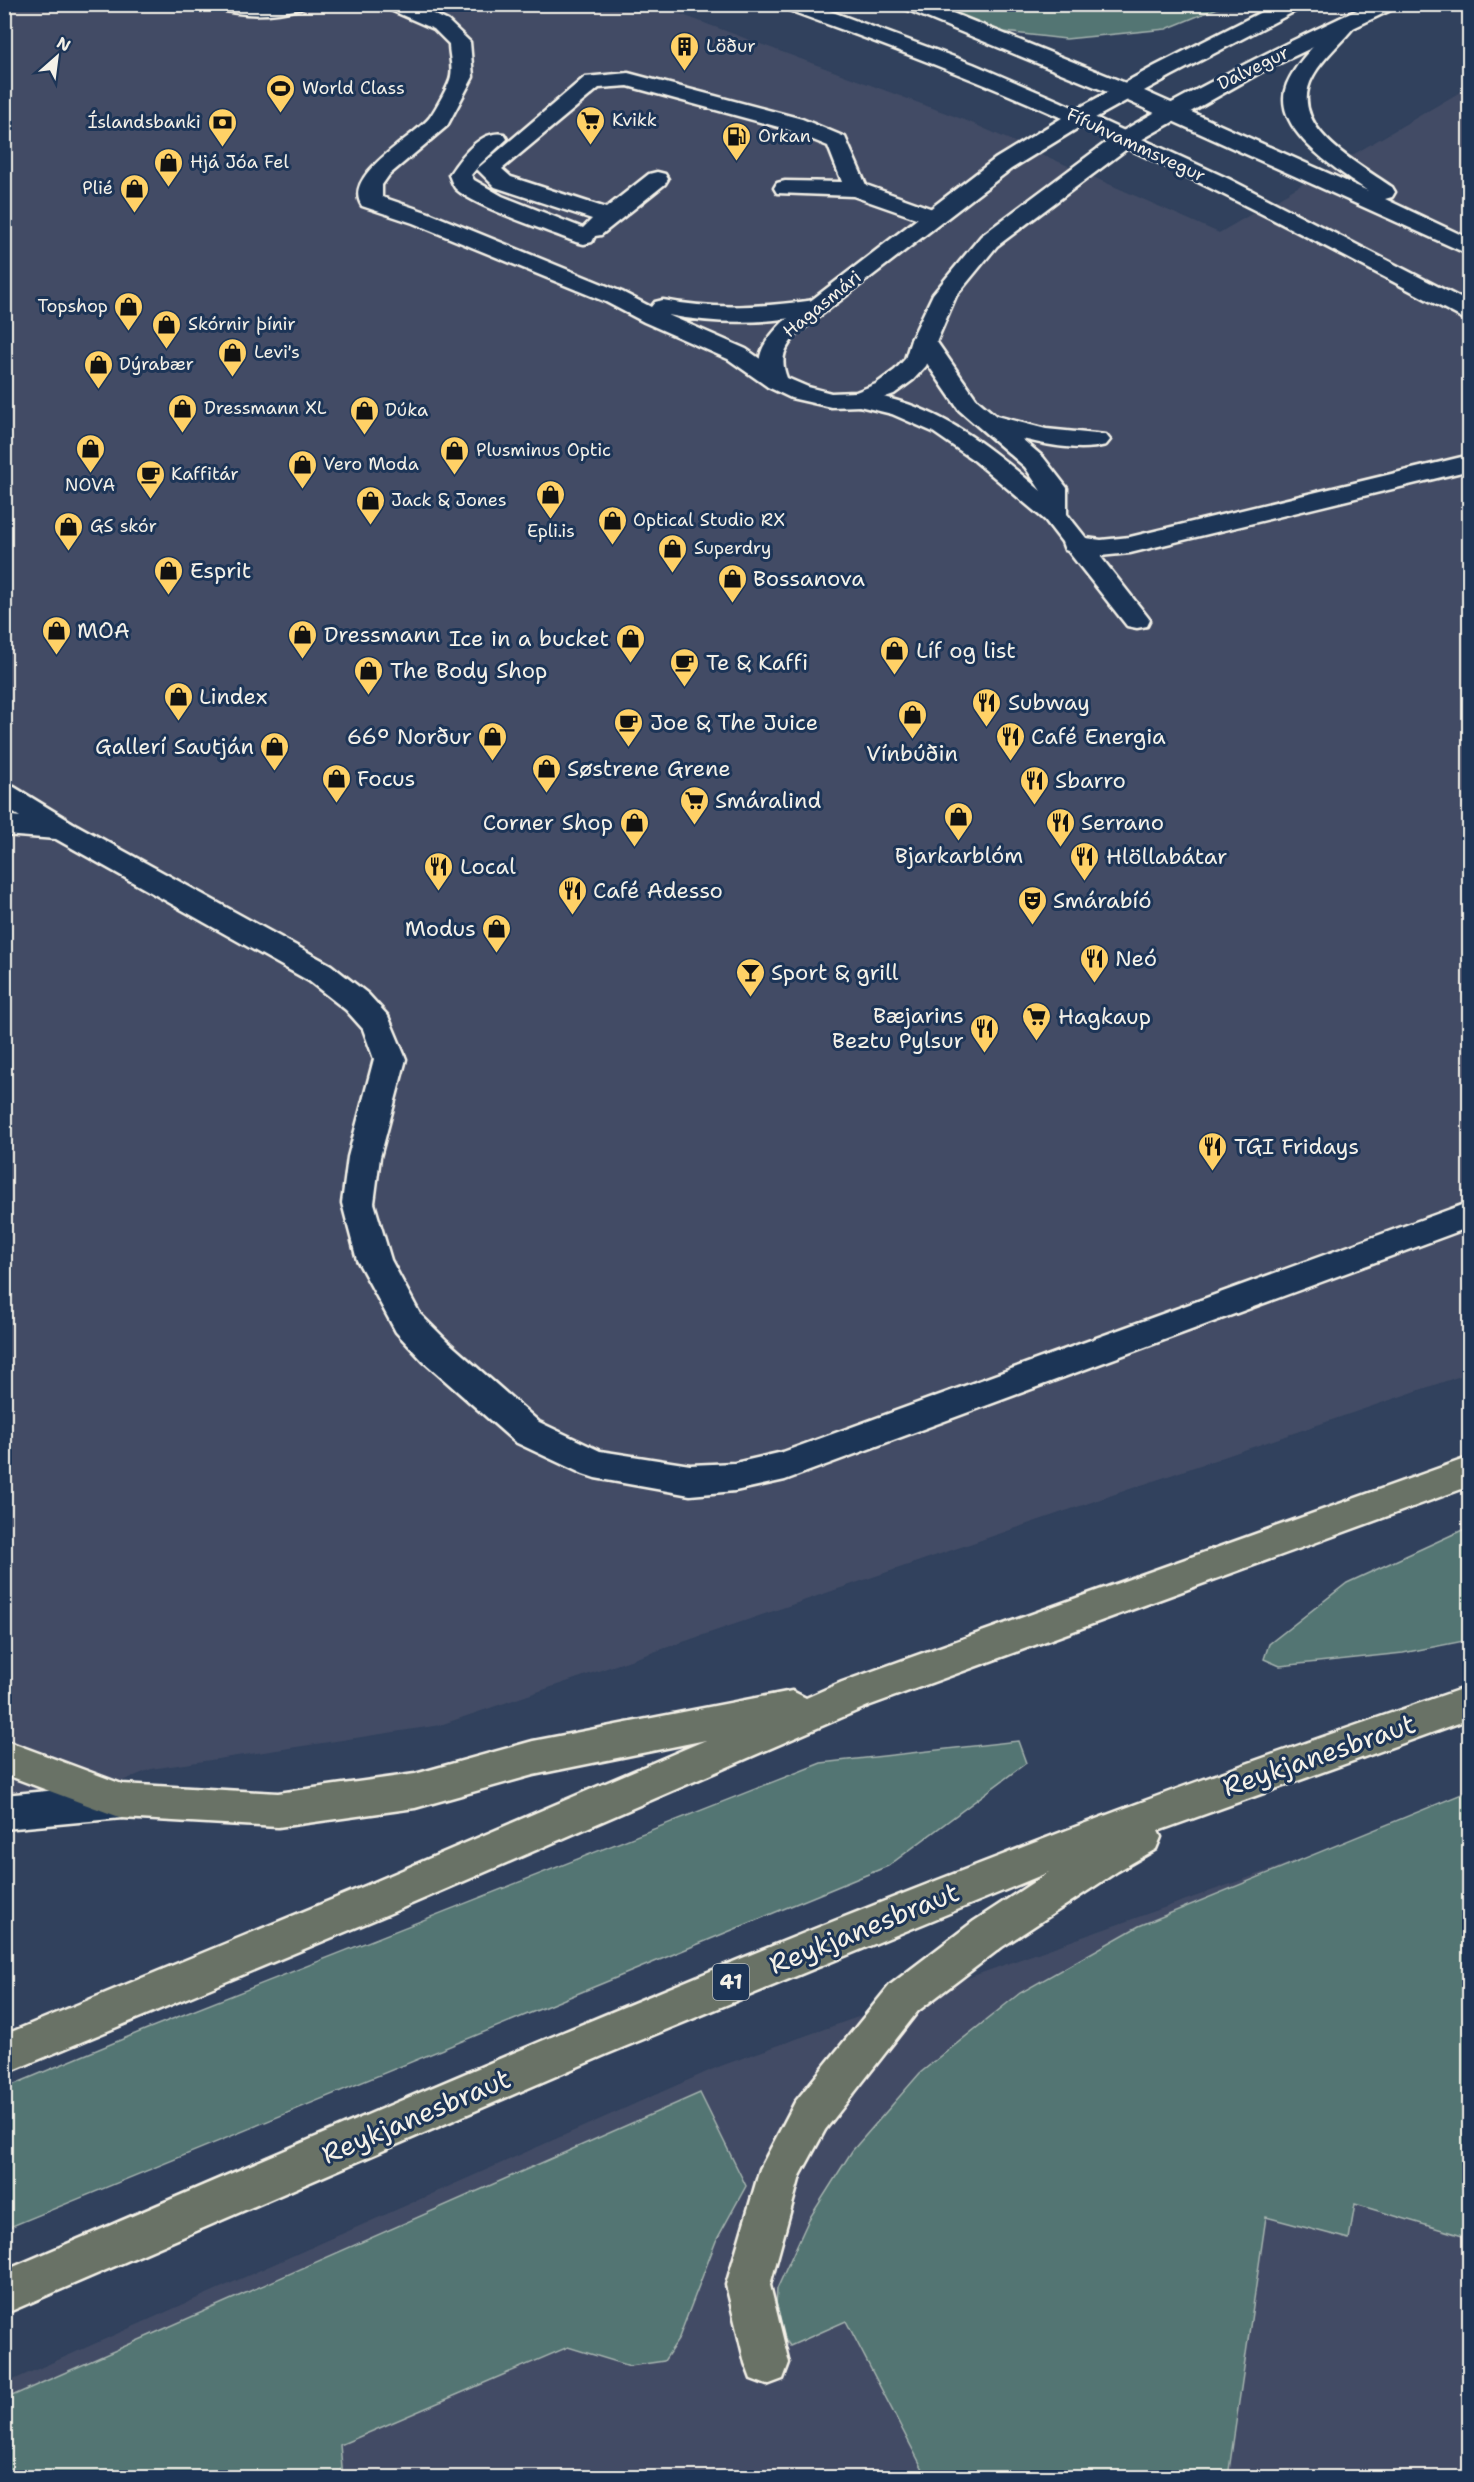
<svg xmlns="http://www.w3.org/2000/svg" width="1474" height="2482" viewBox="0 0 1474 2482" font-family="'Shantell Sans',sans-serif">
  <rect width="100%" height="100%" fill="#31415d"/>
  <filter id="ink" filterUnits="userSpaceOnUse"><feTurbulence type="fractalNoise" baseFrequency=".0167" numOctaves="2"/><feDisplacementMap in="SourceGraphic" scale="12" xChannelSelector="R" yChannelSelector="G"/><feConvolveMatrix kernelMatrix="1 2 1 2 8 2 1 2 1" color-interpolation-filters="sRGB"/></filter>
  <g filter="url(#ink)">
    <path fill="#434c65" d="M5,5H656L967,121L1219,233L1469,87V1373L440,1725L151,1769L5,1830Z
      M1469,1799V2477H5L4,2384L718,2067Z"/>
    <path fill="#537473" stroke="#a4b2ae" stroke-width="1.5" d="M938,5H1225L1166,29L1066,39L1004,32Z
      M1469,1527V1640L1403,1653L1280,1666L1264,1659L1269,1644L1347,1583Z
      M1018,1741L1026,1763L888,1866L5,2229V2088L147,2029L821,1763Z
      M1469,1791V2238L1355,2204L1349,2239L1266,2217L1228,2477H927L846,2321L790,2346L775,2325L777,2289L809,2219L852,2151L920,2073L1020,1993L1139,1926Z
      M700,2093L746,2186L716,2241L678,2340L664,2361L630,2366L568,2347L340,2445L343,2477H5V2399Z"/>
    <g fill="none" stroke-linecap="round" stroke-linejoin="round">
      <defs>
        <path id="service" d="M210,4H306L303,8C271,16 245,17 213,8Z
          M383,4H412L448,21L470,42L473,77L447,126L389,175L382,185V197L429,213L622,292L651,307L655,302L663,300C714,310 763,307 815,300L823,302L827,307L823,312C773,324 718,325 668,315L746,349L786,377L789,382L786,387L777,389L768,387L728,359L644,322L606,302L413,223L362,206C341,175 415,137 430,117C435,110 450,84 451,76C453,66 449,54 449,44L434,29L386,8Z
          M628,73L802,119L845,137L866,185L941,212L944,217L941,222L933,224L853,196L777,193L774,188L777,183L785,181L842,182L828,146L786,129L628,86L599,88L502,169L511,177L606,208L649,174L657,172L665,174L668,179L665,184L601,235L595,236L592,242L584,244L576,242C549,231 472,206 455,188C452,184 451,179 449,175C460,158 481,129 504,134L507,139L480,164L471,175L474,180L502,196L583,228L592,219L495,187L477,169L585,77Z
          M923,333L932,335L977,400L996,416L1046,429L1106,435L1110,440L1106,445C1080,452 1048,445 1022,439L1043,457L1067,488V514L1086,538L1101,540L1130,537L1470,455V470L1130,553L1100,556L1150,620L1147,626L1137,628L1127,626L1068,551L1065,550L1062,542L1045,520L975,461L933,432L892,414L851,404L848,399L851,394C864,391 875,395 887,398C949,413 994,451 1041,491L1025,467L959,410L911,340L914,335Z
          M4,785L14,787L73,823L331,965L368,994L388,1016L406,1059L380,1157L374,1203L391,1260L420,1314L447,1341L539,1422L600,1451L690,1465L735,1463L783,1452L1470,1202V1227L785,1480L735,1491L690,1495L595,1478L583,1474L515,1442L423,1361L396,1332L357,1260L342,1203L348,1157L374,1059L363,1029L346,1010L309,981L56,839L4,835V815L20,817L4,807Z
          M122,1784L136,1789L141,1801L136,1813L122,1818L4,1829V1795Z"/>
        <path id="minor" d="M1078,111L1086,113L1089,118L1086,123L1011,169L799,332C785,347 779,357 787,378L808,387L831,393L856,392L876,384L895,370L905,359L911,340L933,294L981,236L1116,135L1124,133L1132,135L1135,140L1132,145L997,246L956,296L926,366L913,380L894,394L860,406L831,407L791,398L768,387C750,361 763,342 783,322L995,159L1070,113Z"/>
        <path id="tertiary" d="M1277,4H1304L1301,8L1171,76L1086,123L1078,125L1070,123L1067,118L1070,113L1155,66Z
          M1370,4H1398L1395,8L1261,72L1132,145L1124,147L1116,145L1113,140L1116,135C1198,86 1283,44 1370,4Z"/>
        <path id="secondary" d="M780,4H811L973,64L1059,101L1229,179L1470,303V320L1462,318C1324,245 1187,173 1044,110C958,72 871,40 783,8Z
          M900,4H930L1133,86L1368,191C1338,170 1269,129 1287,84C1298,59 1321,39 1339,19L1346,17L1353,19L1357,23C1343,42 1324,56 1313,76C1285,127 1358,163 1392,187L1395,192L1392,197L1385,199L1470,239V255L1117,96L903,8Z"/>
        <path id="trunk" d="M1470,1457V1486L868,1706L393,1912L4,2074V2035L365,1886L706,1740L533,1775L415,1808L278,1827L122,1818L4,1774V1740L122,1784L278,1793L415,1774L533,1741L792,1691L806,1698L842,1682Z
          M1470,1686V1719L1158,1831L1161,1837L1156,1849L1118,1871L1002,1947L918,2011L825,2130L800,2176L770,2285L789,2363L783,2379L767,2385L751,2379L745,2363L726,2285L760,2169L795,2102L890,1985L974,1921L1049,1872L607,2054L4,2314V2271C335,2129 664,1985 1000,1856C1155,1795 1312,1740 1470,1686Z"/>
      </defs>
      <use href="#service" stroke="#f4f1e8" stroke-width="5"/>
      <use href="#minor" stroke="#f4f1e8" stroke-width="5"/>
      <use href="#tertiary" stroke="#f4f1e8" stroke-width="5"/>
      <use href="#secondary" stroke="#f4f1e8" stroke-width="5"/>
      <use href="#trunk" stroke="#f4f1e8" stroke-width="5"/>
      <use href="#service" fill="#1d3557" fill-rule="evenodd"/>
      <use href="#minor" fill="#1d3557" fill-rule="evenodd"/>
      <use href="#tertiary" fill="#1d3557" fill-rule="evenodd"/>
      <use href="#secondary" fill="#1d3557" fill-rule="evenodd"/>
      <use href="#trunk" fill="#697266" fill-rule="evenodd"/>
    </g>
  </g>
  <defs>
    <symbol id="building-pin" viewBox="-11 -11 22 30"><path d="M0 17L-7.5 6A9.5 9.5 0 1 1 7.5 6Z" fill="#ffd166" stroke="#1d3557"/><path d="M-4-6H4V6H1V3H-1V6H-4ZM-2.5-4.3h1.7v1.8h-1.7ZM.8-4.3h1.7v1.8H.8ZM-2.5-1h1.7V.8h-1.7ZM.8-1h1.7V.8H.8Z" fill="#111"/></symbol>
    <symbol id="stadium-pin" viewBox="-11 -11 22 30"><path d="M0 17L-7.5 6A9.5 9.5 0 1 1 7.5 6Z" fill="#ffd166" stroke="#1d3557"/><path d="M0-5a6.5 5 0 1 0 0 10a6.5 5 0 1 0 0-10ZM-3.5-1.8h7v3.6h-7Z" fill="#111"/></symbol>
    <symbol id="supermarket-pin" viewBox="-11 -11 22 30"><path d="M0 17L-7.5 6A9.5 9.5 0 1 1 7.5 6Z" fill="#ffd166" stroke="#1d3557"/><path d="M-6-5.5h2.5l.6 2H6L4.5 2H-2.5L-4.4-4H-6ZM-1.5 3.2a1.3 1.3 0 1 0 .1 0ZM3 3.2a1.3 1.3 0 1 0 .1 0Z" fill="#111"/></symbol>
    <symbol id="bank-pin" viewBox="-11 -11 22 30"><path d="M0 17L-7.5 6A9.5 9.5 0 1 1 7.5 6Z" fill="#ffd166" stroke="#1d3557"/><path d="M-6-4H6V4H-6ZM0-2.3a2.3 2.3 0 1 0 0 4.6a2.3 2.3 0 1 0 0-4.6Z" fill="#111"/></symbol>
    <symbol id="fuel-pin" viewBox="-11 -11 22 30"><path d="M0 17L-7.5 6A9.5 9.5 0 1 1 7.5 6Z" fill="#ffd166" stroke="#1d3557"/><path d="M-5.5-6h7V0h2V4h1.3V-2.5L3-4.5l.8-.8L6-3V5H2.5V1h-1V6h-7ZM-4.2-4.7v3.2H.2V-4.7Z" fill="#111"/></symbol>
    <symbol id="shop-pin" viewBox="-11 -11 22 30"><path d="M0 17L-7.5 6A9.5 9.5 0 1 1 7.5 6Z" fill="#ffd166" stroke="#1d3557"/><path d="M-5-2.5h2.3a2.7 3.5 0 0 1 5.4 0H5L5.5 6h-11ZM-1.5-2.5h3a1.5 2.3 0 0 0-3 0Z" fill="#111"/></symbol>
    <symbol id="cafe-pin" viewBox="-11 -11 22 30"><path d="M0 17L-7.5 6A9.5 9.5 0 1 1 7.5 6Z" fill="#ffd166" stroke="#1d3557"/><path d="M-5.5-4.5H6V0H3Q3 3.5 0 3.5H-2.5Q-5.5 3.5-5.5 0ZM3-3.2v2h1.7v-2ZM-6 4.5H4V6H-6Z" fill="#111"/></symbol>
    <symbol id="restaurant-pin" viewBox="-11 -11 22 30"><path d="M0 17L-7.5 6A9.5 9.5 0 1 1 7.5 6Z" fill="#ffd166" stroke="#1d3557"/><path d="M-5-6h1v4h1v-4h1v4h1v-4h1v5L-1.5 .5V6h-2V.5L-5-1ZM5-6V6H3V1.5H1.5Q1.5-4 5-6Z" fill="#111"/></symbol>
    <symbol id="theatre-pin" viewBox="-11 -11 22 30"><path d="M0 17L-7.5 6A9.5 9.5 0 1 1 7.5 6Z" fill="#ffd166" stroke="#1d3557"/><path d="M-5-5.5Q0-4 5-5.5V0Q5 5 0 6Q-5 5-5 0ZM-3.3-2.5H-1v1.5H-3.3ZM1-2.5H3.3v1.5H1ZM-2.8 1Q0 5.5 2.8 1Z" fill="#111"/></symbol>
    <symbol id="bar-pin" viewBox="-11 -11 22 30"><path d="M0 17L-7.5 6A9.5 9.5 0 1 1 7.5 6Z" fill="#ffd166" stroke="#1d3557"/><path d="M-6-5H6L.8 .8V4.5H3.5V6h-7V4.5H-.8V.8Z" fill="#111"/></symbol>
  </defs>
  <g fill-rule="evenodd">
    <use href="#building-pin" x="668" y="30" width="33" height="45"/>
    <use href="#stadium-pin" x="264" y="72" width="33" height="45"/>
    <use href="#supermarket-pin" x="574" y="104" width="33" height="45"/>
    <use href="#bank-pin" x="206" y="106" width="33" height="45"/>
    <use href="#fuel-pin" x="720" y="120" width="33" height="45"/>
    <use href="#shop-pin" x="152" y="146" width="33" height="45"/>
    <use href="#shop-pin" x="118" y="172" width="33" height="45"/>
    <use href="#shop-pin" x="112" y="290" width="33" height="45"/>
    <use href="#shop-pin" x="150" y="308" width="33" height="45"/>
    <use href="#shop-pin" x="216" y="336" width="33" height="45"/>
    <use href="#shop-pin" x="82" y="348" width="33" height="45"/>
    <use href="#shop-pin" x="166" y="392" width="33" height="45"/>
    <use href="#shop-pin" x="348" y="394" width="33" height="45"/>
    <use href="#shop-pin" x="74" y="432" width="33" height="45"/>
    <use href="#shop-pin" x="438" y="434" width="33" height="45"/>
    <use href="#shop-pin" x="286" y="448" width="33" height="45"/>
    <use href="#cafe-pin" x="134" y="458" width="33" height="45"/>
    <use href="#shop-pin" x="534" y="478" width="33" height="45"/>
    <use href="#shop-pin" x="354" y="484" width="33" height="45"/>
    <use href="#shop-pin" x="596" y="504" width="33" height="45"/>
    <use href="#shop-pin" x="52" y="510" width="33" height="45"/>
    <use href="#shop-pin" x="656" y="532" width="33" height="45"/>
    <use href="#shop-pin" x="152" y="554" width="33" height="45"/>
    <use href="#shop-pin" x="716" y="562" width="33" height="45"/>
    <use href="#shop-pin" x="40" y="614" width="33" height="45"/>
    <use href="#shop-pin" x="286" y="618" width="33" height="45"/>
    <use href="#shop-pin" x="614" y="622" width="33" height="45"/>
    <use href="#shop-pin" x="878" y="634" width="33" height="45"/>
    <use href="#cafe-pin" x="668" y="646" width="33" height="45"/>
    <use href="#shop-pin" x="352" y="654" width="33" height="45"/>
    <use href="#shop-pin" x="162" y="680" width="33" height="45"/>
    <use href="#restaurant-pin" x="970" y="686" width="33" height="45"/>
    <use href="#shop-pin" x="896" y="698" width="33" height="45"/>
    <use href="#cafe-pin" x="612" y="706" width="33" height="45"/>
    <use href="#shop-pin" x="476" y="720" width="33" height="45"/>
    <use href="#restaurant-pin" x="994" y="720" width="33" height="45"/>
    <use href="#shop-pin" x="258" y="730" width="33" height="45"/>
    <use href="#shop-pin" x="530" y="752" width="33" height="45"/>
    <use href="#shop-pin" x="320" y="762" width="33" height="45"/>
    <use href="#restaurant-pin" x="1018" y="764" width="33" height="45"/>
    <use href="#supermarket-pin" x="678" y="784" width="33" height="45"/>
    <use href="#shop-pin" x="942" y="800" width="33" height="45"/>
    <use href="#shop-pin" x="618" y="806" width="33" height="45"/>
    <use href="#restaurant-pin" x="1044" y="806" width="33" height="45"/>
    <use href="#restaurant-pin" x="1068" y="840" width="33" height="45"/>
    <use href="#restaurant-pin" x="422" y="850" width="33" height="45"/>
    <use href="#restaurant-pin" x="556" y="874" width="33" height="45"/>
    <use href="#theatre-pin" x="1016" y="884" width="33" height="45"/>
    <use href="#shop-pin" x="480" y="912" width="33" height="45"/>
    <use href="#restaurant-pin" x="1078" y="942" width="33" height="45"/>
    <use href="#bar-pin" x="734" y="956" width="33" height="45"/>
    <use href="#supermarket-pin" x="1020" y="1000" width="33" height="45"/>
    <use href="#restaurant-pin" x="968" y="1012" width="33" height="45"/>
    <use href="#restaurant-pin" x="1196" y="1130" width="33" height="45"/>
  </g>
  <g text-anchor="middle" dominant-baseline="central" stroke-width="6" stroke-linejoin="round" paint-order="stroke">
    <g font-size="18" fill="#f4f1e8" stroke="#1d3557" text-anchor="start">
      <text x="706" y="46">Löður</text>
      <text x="302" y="88">World Class</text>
      <text x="612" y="120">Kvikk</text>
      <text x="201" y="122" text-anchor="end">Íslandsbanki</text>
      <text x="758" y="136">Orkan</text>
      <text x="190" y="162">Hjá Jóa Fel</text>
      <text x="113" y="188" text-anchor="end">Plié</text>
      <text x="108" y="306" text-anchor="end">Topshop</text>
      <text x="188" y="324">Skórnir þínir</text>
      <text x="254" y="352">Levi's</text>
      <text x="119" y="364">Dýrabær</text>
      <text x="204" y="408">Dressmann XL</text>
      <text x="385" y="410">Dúka</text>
      <text x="476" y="450">Plusminus Optic</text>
      <text x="323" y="464">Vero Moda</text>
      <text x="171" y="474">Kaffitár</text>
      <text x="90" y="485" text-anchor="middle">NOVA</text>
      <text x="391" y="500">Jack &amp; Jones</text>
      <text x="633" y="520">Optical Studio RX</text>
      <text x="90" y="526">GS skór</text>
      <text x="551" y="531" text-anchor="middle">Epli.is</text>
      <text x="694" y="548">Superdry</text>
    </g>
    <g font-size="18" fill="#f4f1e8" stroke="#1d3557">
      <text transform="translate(1253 68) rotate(-26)">Dalvegur</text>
      <text transform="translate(1136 145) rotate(25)">Fífuhvammsvegur</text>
      <text transform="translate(822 304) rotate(-39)">Hagasmári</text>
    </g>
    <rect fill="#1d3557" stroke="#b4b9bc" stroke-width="1.5" x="713" y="1964" width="36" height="36" rx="4.5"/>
    <g font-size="21" font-weight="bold" fill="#f4f1e8">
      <text x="731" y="1982">41</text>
    </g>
    <g font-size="22" fill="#f4f1e8" stroke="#1d3557" text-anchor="start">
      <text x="190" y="570">Esprit</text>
      <text x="753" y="578">Bossanova</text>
      <text x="77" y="630">MOA</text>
      <text x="324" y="634">Dressmann</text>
      <text x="609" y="638" text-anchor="end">Ice in a bucket</text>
      <text x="916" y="650">Líf og list</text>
      <text x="706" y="662">Te &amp; Kaffi</text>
      <text x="390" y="670">The Body Shop</text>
      <text x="199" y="696">Lindex</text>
      <text x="1008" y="702">Subway</text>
      <text x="650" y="722">Joe &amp; The Juice</text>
      <text x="472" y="736" text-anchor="end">66° Norður</text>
      <text x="1031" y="736">Café Energia</text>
      <text x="254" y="746" text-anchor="end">Gallerí Sautján</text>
      <text x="912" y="753" text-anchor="middle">Vínbúðin</text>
      <text x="567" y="768">Søstrene Grene</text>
      <text x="357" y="778">Focus</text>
      <text x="1055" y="780">Sbarro</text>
      <text x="715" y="800">Smáralind</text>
      <text x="613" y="822" text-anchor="end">Corner Shop</text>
      <text x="1081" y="822">Serrano</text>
      <text x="959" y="855" text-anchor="middle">Bjarkarblóm</text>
      <text x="1106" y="856">Hlöllabátar</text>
      <text x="460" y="866">Local</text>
      <text x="593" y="890">Café Adesso</text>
      <text x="1053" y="900">Smárabíó</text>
      <text x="476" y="928" text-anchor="end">Modus</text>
      <text x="1115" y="958">Neó</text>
      <text x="771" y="972">Sport &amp; grill</text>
      <text x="964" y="1015" text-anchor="end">Bæjarins<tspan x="964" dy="25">Beztu Pylsur</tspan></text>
      <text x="1058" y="1016">Hagkaup</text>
      <text x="1234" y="1146">TGI Fridays</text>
    </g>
    <g font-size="27" fill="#f4f1e8" stroke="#1d3557">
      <text transform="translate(1319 1755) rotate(-19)">Reykjanesbraut</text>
      <text transform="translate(864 1928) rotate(-22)">Reykjanesbraut</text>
      <text transform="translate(416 2116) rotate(-23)">Reykjanesbraut</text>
    </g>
  </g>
  <rect width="1474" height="2482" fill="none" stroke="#1d3557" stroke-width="24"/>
  <rect x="12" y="12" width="1450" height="2458" fill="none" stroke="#f4f1e8" stroke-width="2" filter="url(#ink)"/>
  <g transform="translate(57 57) rotate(28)" stroke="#1d3557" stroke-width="4.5" paint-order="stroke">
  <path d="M0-4.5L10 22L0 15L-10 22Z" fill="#f4f1e8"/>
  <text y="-9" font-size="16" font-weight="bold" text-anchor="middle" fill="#f4f1e8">N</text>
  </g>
</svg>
